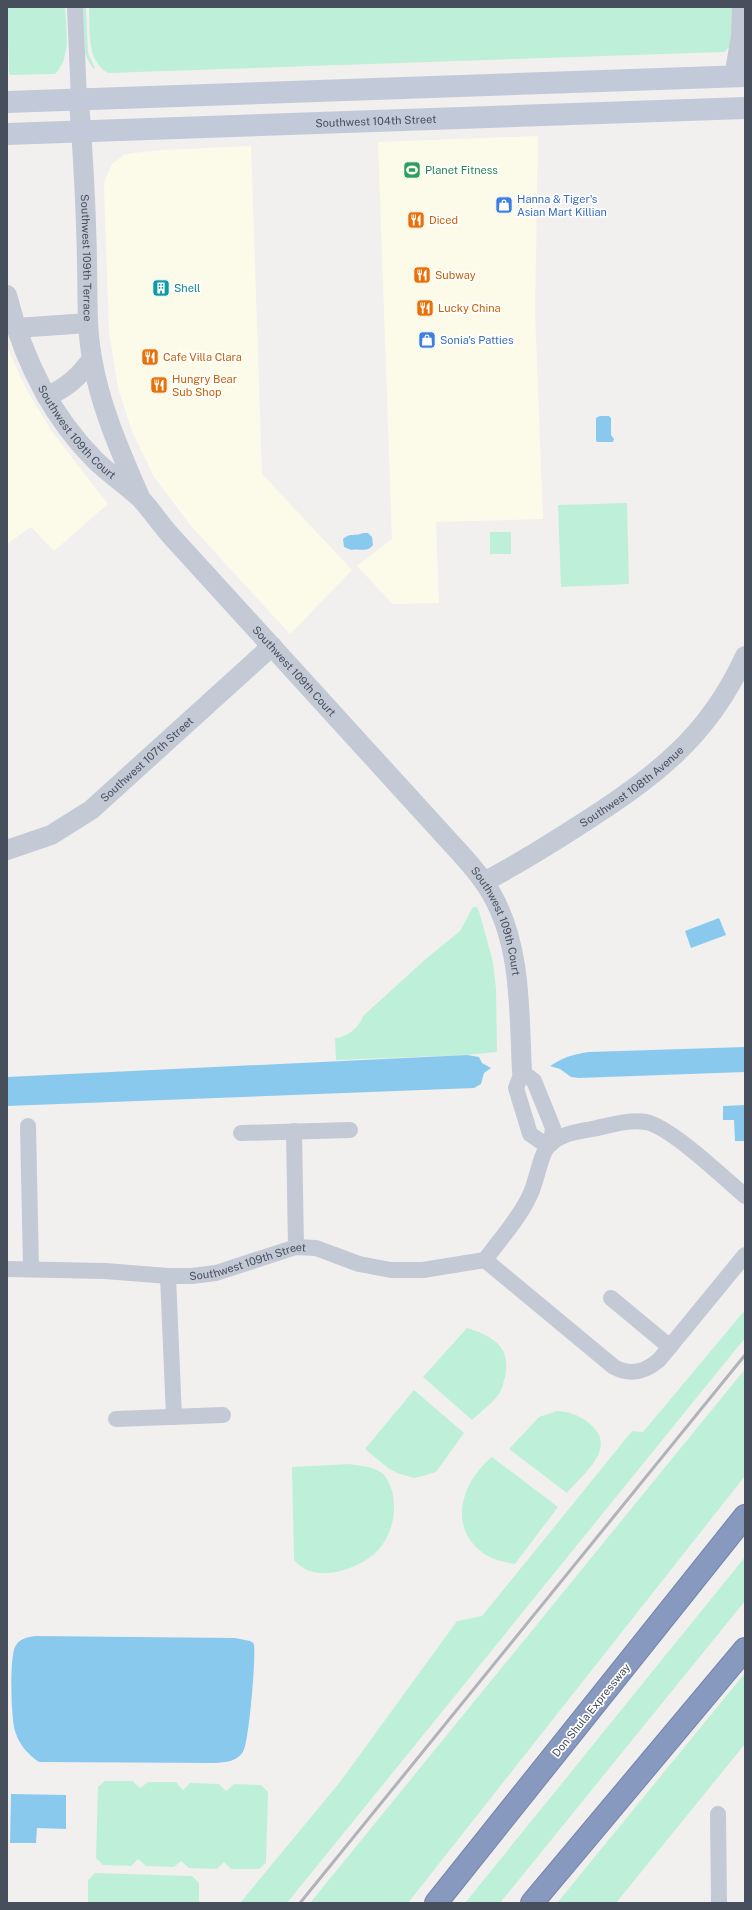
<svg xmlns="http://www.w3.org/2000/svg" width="752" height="1910" viewBox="0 0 752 1910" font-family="'Public Sans',sans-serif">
  <rect width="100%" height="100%" fill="#f2f0ef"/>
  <path fill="#fcfae9" d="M538,136L535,312L543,519L436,522L439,603L393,604L357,566L392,539L378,142Z
    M251,146L262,474L352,570L290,634L192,527L154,477L132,431L118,388L109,331L104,189L105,180L112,164L124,155L133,153L163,150Z
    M7,347L25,387L52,432L108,504L54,551L31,527L7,544Z"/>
  <path fill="#bef0d9" d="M7,7H65C66,28 72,57 55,74L10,75L9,73Z
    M83,7H86L88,53L95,68L93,69L85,54Z
    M89,7H734L730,46L724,52L108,73C86,61 90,29 89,7Z
    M627,503L629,584L561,587L558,505Z
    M490,532H511V554H490Z
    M473,907H477L479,911L493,962L496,988L497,1052L467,1055L336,1060L335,1038C346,1038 360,1027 363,1016L428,957L460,931Z
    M745,1310V1338L287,1903H240L340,1782L457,1621L482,1616L632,1431L643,1432Z
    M467,1328C492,1336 512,1346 505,1377C503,1382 503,1388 500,1392C494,1403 481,1411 472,1420L423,1377Z
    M745,1369V1476L408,1903H310Z
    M414,1390L464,1433L436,1472L423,1476L414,1478L397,1473L388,1468L365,1449Z
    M557,1411C571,1412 582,1416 591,1425C618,1448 583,1474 567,1493L509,1449L539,1417Z
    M492,1457L558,1507L515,1564C504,1562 492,1560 483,1553C447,1527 462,1481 492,1457Z
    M350,1464C358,1466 369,1466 377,1470C386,1474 389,1482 392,1491C398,1513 391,1540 373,1555C353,1571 313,1584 294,1560L292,1467Z
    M745,1557V1601L500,1903H465Z
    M745,1673V1744L616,1903H557Z
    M105,1781H133L140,1788L148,1782H176L183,1790L190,1783L219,1784L226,1791L234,1784L261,1785L268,1792L266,1863L259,1869H231L224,1862L217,1869L189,1868L181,1861L174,1867L146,1866L138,1859L131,1866L103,1865L96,1858L98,1787Z
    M95,1873L192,1876L199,1883V1903H88V1880Z"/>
  <path fill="#8ac9ee" d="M600,416H609L611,418V435L614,439L613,442H598L596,441V418Z
    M363,533H368L372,537L373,545C367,553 361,548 351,550L344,547L343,539C350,532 355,537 363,533Z
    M719,918L726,935L691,948L685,931Z
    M745,1047V1072L579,1078L571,1077L560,1069L550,1066C565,1057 570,1055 589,1052Z
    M467,1055L479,1057L482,1063L491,1068L484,1073L481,1084L474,1088L7,1106V1077Z
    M745,1105V1141H735L734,1120H723V1106Z
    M35,1636L235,1638L250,1641C253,1643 253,1642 254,1645C256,1658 249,1744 243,1752C236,1762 226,1762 215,1763L39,1762C27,1754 19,1744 15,1731C11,1718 9,1654 16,1645C20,1639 27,1637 35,1636Z
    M11,1794L66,1795V1829L37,1828L36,1843H10Z"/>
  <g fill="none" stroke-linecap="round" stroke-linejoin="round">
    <defs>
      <path id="motorway" d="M436,1903L745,1516
        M532,1903L745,1649"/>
    </defs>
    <use href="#motorway" stroke="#7284ab" stroke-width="24"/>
    <g stroke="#c3c9d5" stroke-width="16">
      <path d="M75,7L79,100"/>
      <path d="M522,1072L534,1081L553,1128L551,1144L540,1141L530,1134L516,1088Z"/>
      <path d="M28,1126L31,1268"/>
      <path d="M294,1131L296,1247"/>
      <path d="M241,1133L350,1130"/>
      <path d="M485,1260C500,1239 519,1219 530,1195C536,1183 540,1158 546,1149C556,1134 576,1132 592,1129C608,1126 629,1119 646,1122C671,1127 724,1178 745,1196"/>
      <path d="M485,1260L614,1367C631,1376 645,1372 659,1360L745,1255"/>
      <path id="s1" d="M7,1269L105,1271L168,1276H192L216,1273L296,1247L316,1248L359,1264L391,1270H423L485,1260"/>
      <path d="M168,1276L174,1417"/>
      <path d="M611,1298L670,1347"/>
      <path d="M116,1419L223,1415"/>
      <path d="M718,1814L719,1903"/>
    </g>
    <g stroke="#c3c9d5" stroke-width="20">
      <path d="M734,77L741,36L742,7"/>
      <path id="s2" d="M79,100C83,154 86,208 87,261C88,294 86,326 92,358C100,406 120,451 139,495"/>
      <path id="s3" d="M7,295C22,355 50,415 95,460C109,474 127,485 141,499C152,511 161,525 172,537L461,854C472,866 483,879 491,893C522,946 519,1013 522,1072"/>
      <path d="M16,328L88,323"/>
      <path d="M47,397C68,386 78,378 92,359"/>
      <path id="s4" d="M7,850L51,835L91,810L272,646"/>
      <path id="s5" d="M484,882C516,865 547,846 578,826C652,779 708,738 745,656"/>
    </g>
    <g stroke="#c2c9d9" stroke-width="22">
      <path d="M7,102L745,76"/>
      <path id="s6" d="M7,134L745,108"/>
    </g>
    <use href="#motorway" stroke="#8799bf" stroke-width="22"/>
    <path stroke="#b2b3ba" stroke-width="3" d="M300,1903L745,1355"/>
  </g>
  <defs>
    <symbol id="stadium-square" viewBox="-11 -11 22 22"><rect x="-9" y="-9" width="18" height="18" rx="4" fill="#2e9e5b" stroke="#fff"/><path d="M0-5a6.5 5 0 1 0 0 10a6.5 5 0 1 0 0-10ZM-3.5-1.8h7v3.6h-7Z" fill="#fff"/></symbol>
    <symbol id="shop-square" viewBox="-11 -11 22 22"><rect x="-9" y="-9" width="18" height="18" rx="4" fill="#3f7fe0" stroke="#fff"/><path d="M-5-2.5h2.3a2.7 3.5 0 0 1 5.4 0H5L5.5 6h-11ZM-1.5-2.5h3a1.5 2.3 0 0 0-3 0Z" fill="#fff"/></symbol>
    <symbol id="restaurant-square" viewBox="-11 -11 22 22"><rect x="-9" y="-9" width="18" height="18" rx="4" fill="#e8710a" stroke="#fff"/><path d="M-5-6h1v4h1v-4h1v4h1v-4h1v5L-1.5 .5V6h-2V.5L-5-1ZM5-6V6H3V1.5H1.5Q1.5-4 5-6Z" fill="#fff"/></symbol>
    <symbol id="building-square" viewBox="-11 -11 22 22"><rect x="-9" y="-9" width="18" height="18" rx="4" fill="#0f9aa8" stroke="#fff"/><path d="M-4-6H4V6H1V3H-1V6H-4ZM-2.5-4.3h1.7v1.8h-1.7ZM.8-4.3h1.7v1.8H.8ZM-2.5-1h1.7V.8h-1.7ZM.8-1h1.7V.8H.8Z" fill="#fff"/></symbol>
  </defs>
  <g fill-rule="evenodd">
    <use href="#stadium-square" x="402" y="160" width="20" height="20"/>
    <use href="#shop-square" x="494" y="195" width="20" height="20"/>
    <use href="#restaurant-square" x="406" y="210" width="20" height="20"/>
    <use href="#restaurant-square" x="412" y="265" width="20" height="20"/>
    <use href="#building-square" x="151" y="278" width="20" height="20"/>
    <use href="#restaurant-square" x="415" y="298" width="20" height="20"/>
    <use href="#shop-square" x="417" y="330" width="20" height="20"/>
    <use href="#restaurant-square" x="140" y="347" width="20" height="20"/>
    <use href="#restaurant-square" x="149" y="375" width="20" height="20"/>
  </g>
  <g text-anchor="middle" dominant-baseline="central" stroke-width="3.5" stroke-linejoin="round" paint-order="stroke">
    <g font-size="11" fill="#474f5d" stroke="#fff">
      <text stroke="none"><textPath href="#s6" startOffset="369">Southwest 104th Street</textPath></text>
      <text stroke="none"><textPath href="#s2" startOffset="158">Southwest 109th Terrace</textPath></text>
      <text stroke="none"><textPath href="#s3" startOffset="156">Southwest 109th Court</textPath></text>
      <text stroke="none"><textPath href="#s3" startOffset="480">Southwest 109th Court</textPath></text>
      <text stroke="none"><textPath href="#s4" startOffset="169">Southwest 107th Street</textPath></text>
      <text stroke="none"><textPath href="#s5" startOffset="176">Southwest 108th Avenue</textPath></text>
      <text stroke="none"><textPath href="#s3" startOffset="805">Southwest 109th Court</textPath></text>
      <text stroke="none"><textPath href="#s1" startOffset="243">Southwest 109th Street</textPath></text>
      <text transform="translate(591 1710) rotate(-51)">Don Shula Expressway</text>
    </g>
    <g font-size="11" fill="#27864d" stroke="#fff" text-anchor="start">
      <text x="425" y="170">Planet Fitness</text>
    </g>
    <g font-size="11" fill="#366cbe" stroke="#fff" text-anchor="start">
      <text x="517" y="199">Hanna &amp; Tiger's<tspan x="517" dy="13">Asian Mart Killian</tspan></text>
      <text x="440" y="340">Sonia's Patties</text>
    </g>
    <g font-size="11" fill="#c56008" stroke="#fff" text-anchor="start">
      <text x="429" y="220">Diced</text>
      <text x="435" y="275">Subway</text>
      <text x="438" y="308">Lucky China</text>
      <text x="163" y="357">Cafe Villa Clara</text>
      <text x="172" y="379">Hungry Bear<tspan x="172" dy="13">Sub Shop</tspan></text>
    </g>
    <g font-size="11" fill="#0d838f" stroke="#fff" text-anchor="start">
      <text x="174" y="288">Shell</text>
    </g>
  </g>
  <rect width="752" height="1910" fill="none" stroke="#474f5d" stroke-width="16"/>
</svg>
